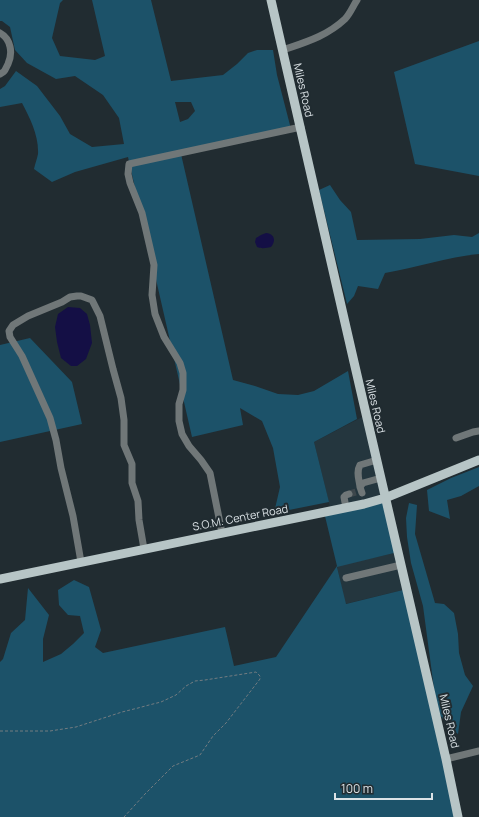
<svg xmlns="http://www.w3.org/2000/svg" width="479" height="817" viewBox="0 0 479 817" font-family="Manrope,sans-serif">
  <rect width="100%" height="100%" fill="#212c31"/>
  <path fill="#24363e" d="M366,415L385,498L331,511L314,442Z
    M398,552L407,589L345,604L337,566Z"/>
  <path fill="#1c5269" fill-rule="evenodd" d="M0,0H63L60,3L52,38L60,56L95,60L105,56L92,0H151L171,81L223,75L237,64L248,53L257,50H273L277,75L291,129L181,154L233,380L255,386L278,394L298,395L314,391L348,371L357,419L314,442L329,502L274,513L280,487L273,448L262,421L240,408L243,425L192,437L128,157L75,172L52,182L34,169C35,164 37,159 38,154C39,136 30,118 22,103L0,107V89L5,86L16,71L37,86L60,116L70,134L92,147L124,144L119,118L103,95L75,76L56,79L27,63L15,50L10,27L2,21H0ZM175,102H191L195,111L188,119L180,122Z
    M479,41V176L415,164L394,72Z
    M330,185L340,200L351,212L357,240L420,239L454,235L472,237L479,233V254C447,257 416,268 385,273L378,289L358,286L354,296L347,304L319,190Z
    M30,338L72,382L82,424L0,442V345Z
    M479,467V486L461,496L447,500L450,519L429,511L427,490L451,478Z
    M385,498L398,552L337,567L346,604L407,589L458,817H0V662L3,659L11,633L25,620L28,588L49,615L43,639V662L61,654L73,644L84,633L80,616L68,615L59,605L58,590L74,580L89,587L101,630L95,647L103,653L225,627L234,666L276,657L337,566L324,512Z
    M409,503L417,505L415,534L435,603L444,604L454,613L458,634L459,653L465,675L473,686L461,712L458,734L449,727L437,711L423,606L411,563L407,537L406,518Z"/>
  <path fill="#140f45" d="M266,233C275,234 276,241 271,247C266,248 262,249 257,247L255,242L256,238L261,235Z
    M68,307L80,308L87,314L90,325L92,343L86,359L77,366H71L61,358L57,342L55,327L58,314Z"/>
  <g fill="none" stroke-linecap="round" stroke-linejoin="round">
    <path stroke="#3d474c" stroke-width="7" stroke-dasharray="7 3.5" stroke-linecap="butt" d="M349,494L356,492"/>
    <path stroke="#737c81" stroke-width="1" stroke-dasharray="3 2" stroke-linecap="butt" d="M0,731H50L76,727L122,712L138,708L149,705L161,702L176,695L186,686L195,681L205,680L256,672L260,676V679L226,723L213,736L200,755L173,766L145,794L124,817"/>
    <path stroke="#707778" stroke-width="7" d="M0,33C11,39 13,53 8,64C8,64 5,70 5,70C4,72 2,73 0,74
      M283,50C306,42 327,36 345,19C350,14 353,6 357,0
      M456,438L473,432L479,431
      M360,487C359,479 356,472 360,465L377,460
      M362,493L360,487L363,483L381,478
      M346,508L344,497L346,495L349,494
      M222,533L210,473L201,460L189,446L182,434L179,421V404L183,390V373L180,363L164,337L155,314L152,295L154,265L142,213L130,183L128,174L129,164L301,127
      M81,562L73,516L61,468L56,440L50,418L22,356L10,337L9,331L13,325L28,316L62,302L70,297L77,296H81L92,300L100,316L113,369L121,398L124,420V445L132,464V483L138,501L139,520L144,549
      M346,578L401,565
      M446,759L479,751"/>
    <path stroke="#b7c5c6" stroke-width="9" d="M271,0L354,362L446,759L458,817
      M0,579L364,504L385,498L479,460"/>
  </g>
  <g text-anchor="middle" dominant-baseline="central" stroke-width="4" stroke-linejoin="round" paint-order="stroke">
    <g font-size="11" fill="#dbe2e6" stroke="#212c31">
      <text transform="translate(304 90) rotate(77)">Miles Road</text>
      <text transform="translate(376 406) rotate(77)">Miles Road</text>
      <text transform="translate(240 517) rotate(-11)">S.O.M. Center Road</text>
      <text transform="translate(450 721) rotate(77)">Miles Road</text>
    </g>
  </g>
  <path d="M335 793v6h97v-6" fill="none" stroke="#dbe2e6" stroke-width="2"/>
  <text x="341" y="793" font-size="12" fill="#dbe2e6" stroke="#212c31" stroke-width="3" paint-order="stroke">100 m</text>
</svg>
